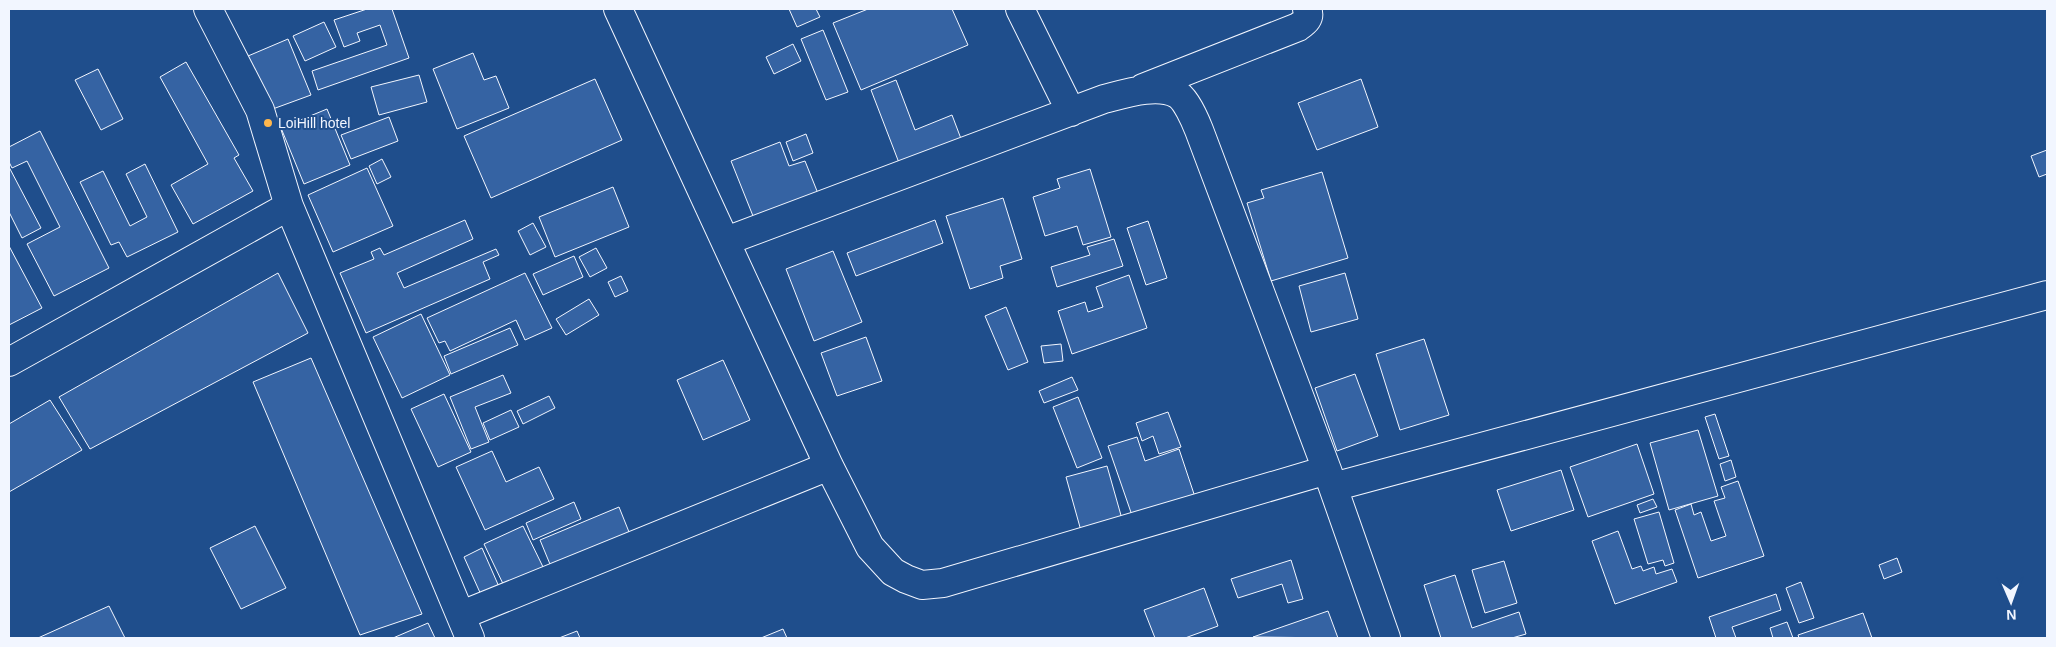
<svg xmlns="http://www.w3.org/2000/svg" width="2056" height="647" viewBox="0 0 2056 647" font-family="Arial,sans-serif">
  <rect width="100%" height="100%" fill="#1f4e8c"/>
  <path fill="#3563a3" stroke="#f2f6ff" d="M367,9H392L409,58L318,90L312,71L387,45L380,25L357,33L360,41L344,47L334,20Z
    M789,9H816L820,17L797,27Z
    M868,9H952L968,45L861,90L833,23Z
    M324,22L336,47L305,61L293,36Z
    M823,30L848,92L826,100L801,39Z
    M288,39L311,95L270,110L248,56Z
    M793,44L801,61L774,74L766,57Z
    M473,53L484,80L496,76L509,108L457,129L433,69Z
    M186,62L239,155L234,158L253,191L193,224L171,185L208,164L160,77Z
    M98,69L123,119L101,130L75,80Z
    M419,75L427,102L379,115L371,87Z
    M595,79L622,140L491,198L464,136Z
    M1361,79L1378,127L1317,150L1298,103Z
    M896,80L915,130L952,115L963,144L901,168L871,90Z
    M327,109L350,165L304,184L281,128Z
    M389,117L398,141L351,159L341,135Z
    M40,131L109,268L54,296L27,244L60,227L27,161L12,168L9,162V147Z
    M806,134L813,153L793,161L786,142Z
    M780,142L789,166L805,161L819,196L755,221L731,161Z
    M2047,150V174L2039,177L2031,156Z
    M382,159L391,177L377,184L369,166Z
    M145,164L178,232L127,257L119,242L111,245L80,182L103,171L130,226L147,217L126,174Z
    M9,167L41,228L22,238L9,212Z
    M367,168L393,226L333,252L308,195Z
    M1090,169L1111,237L1083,245L1077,226L1045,236L1033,197L1060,188L1057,179Z
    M1322,172L1348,258L1271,281L1247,203L1264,198L1261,190Z
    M613,187L629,227L555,257L539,217Z
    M1003,198L1022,259L1000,266L1003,278L970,289L946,216Z
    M465,220L473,239L397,273L404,288L496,249L499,255L483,262L490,279L366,333L340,273L374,259L371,252L380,248L384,255Z
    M935,220L943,243L856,276L847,253Z
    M1148,221L1167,278L1146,285L1127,228Z
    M533,223L546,247L530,255L518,231Z
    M1114,239L1123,266L1057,287L1051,267L1090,255L1087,247Z
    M9,246L42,308L9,325Z
    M596,248L607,268L590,277L579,257Z
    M833,251L862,322L814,341L786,269Z
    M574,256L583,277L543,295L533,274Z
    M278,273L308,333L90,449L59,397Z
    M525,273L552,328L525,340L516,320L450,351L445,341L439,343L427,318Z
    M1345,273L1358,319L1311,332L1299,286Z
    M1129,275L1147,328L1072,354L1058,311L1085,302L1088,312L1103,307L1096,287Z
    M621,276L628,291L615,297L608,282Z
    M589,299L599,315L566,335L556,319Z
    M1006,307L1028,362L1008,370L985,316Z
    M421,314L450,375L402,398L373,337Z
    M510,328L518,345L451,374L444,356Z
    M866,337L882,381L837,396L821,353Z
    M1424,339L1449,415L1400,430L1376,354Z
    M1061,344L1063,361L1044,363L1041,346Z
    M311,358L422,614L360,635L253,382Z
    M723,360L750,420L703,440L677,380Z
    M1355,374L1378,436L1337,451L1315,388Z
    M503,375L511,393L475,407L489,442L471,449L450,397Z
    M1072,377L1078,390L1044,403L1039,391Z
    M444,394L471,452L438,467L411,409Z
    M549,396L555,408L523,424L517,411Z
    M1078,397L1102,458L1077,468L1053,407Z
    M50,400L82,450L9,492V424Z
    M511,410L519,427L490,440L483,423Z
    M1168,412L1181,447L1159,454L1153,436L1142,441L1136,423Z
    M1715,414L1729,456L1719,459L1705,417Z
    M1698,430L1718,496L1669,510L1650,443Z
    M1137,437L1145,461L1179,449L1197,503L1135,524L1108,446Z
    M1637,444L1654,494L1588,517L1570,467Z
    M492,451L506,482L539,467L554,499L485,530L456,467Z
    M1731,460L1736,477L1725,481L1720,464Z
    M1107,466L1124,526L1083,538L1066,477Z
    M1561,470L1574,510L1511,531L1497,490Z
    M1738,481L1764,556L1698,578L1675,510L1691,504L1694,515L1701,512L1711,541L1726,536L1714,501L1725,498L1721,487Z
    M1653,499L1657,507L1640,513L1637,505Z
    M574,502L581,519L533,540L526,523Z
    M619,507L631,537L552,569L540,540Z
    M1659,512L1674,563L1665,566L1663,560L1648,564L1634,519Z
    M255,526L286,588L241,609L210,548Z
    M523,526L544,569L505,588L484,544Z
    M1618,531L1632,569L1641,566L1643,571L1654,567L1656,574L1672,569L1677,582L1615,604L1592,541Z
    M482,548L500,589L482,597L464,557Z
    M1897,558L1902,572L1884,579L1879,565Z
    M1291,560L1303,599L1288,603L1282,584L1238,598L1231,579Z
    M1504,561L1517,603L1485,613L1472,570Z
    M1455,575L1472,628L1519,612L1526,634L1512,638H1441L1424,585Z
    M1801,582L1814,618L1799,623L1786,588Z
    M1204,588L1218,626L1185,638H1155L1144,610Z
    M1776,594L1781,610L1732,627L1736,638H1716L1709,617Z
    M109,606L125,638H38Z
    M1328,611L1338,638L1253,637Z
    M1863,613L1872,638H1799L1798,635Z
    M1787,622L1793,638H1773L1770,628Z
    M428,623L435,638H393Z
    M783,629L787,638H761Z
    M577,631L580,638H559Z"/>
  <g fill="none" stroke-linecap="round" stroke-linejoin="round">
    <defs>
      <path id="minor" d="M208,9L260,110L289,206L470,638
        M618,9L829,466L870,547L893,572L906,579L922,585L943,583L1327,470
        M1020,9L1071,112
        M1143,88L1298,27C1305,22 1311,18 1307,9
        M726,241L1104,99C1124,94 1157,83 1177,94C1186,99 1195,120 1199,130L1327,470L1386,638
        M9,362L289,206
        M1333,487L2047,295
        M462,615L829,466"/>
    </defs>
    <use href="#minor" stroke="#f2f6ff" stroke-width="30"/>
    <use href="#minor" stroke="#1f4e8c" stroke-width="28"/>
  </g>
  <circle fill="#ffb74d" stroke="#1f4e8c" stroke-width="2" cx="268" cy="123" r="5"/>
  <g text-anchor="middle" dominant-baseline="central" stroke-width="4" stroke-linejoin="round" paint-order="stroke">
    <g font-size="14" fill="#f2f6ff" stroke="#1f4e8c" text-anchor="start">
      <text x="278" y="123">LoiHill hotel</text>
    </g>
  </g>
  <rect width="2056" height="647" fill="none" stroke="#f2f6ff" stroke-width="20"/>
  <g transform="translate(2011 602) rotate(178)" stroke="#1f4e8c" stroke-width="4" paint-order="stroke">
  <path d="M0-4L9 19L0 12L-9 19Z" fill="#f2f6ff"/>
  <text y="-8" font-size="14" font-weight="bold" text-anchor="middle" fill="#f2f6ff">N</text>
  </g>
</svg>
